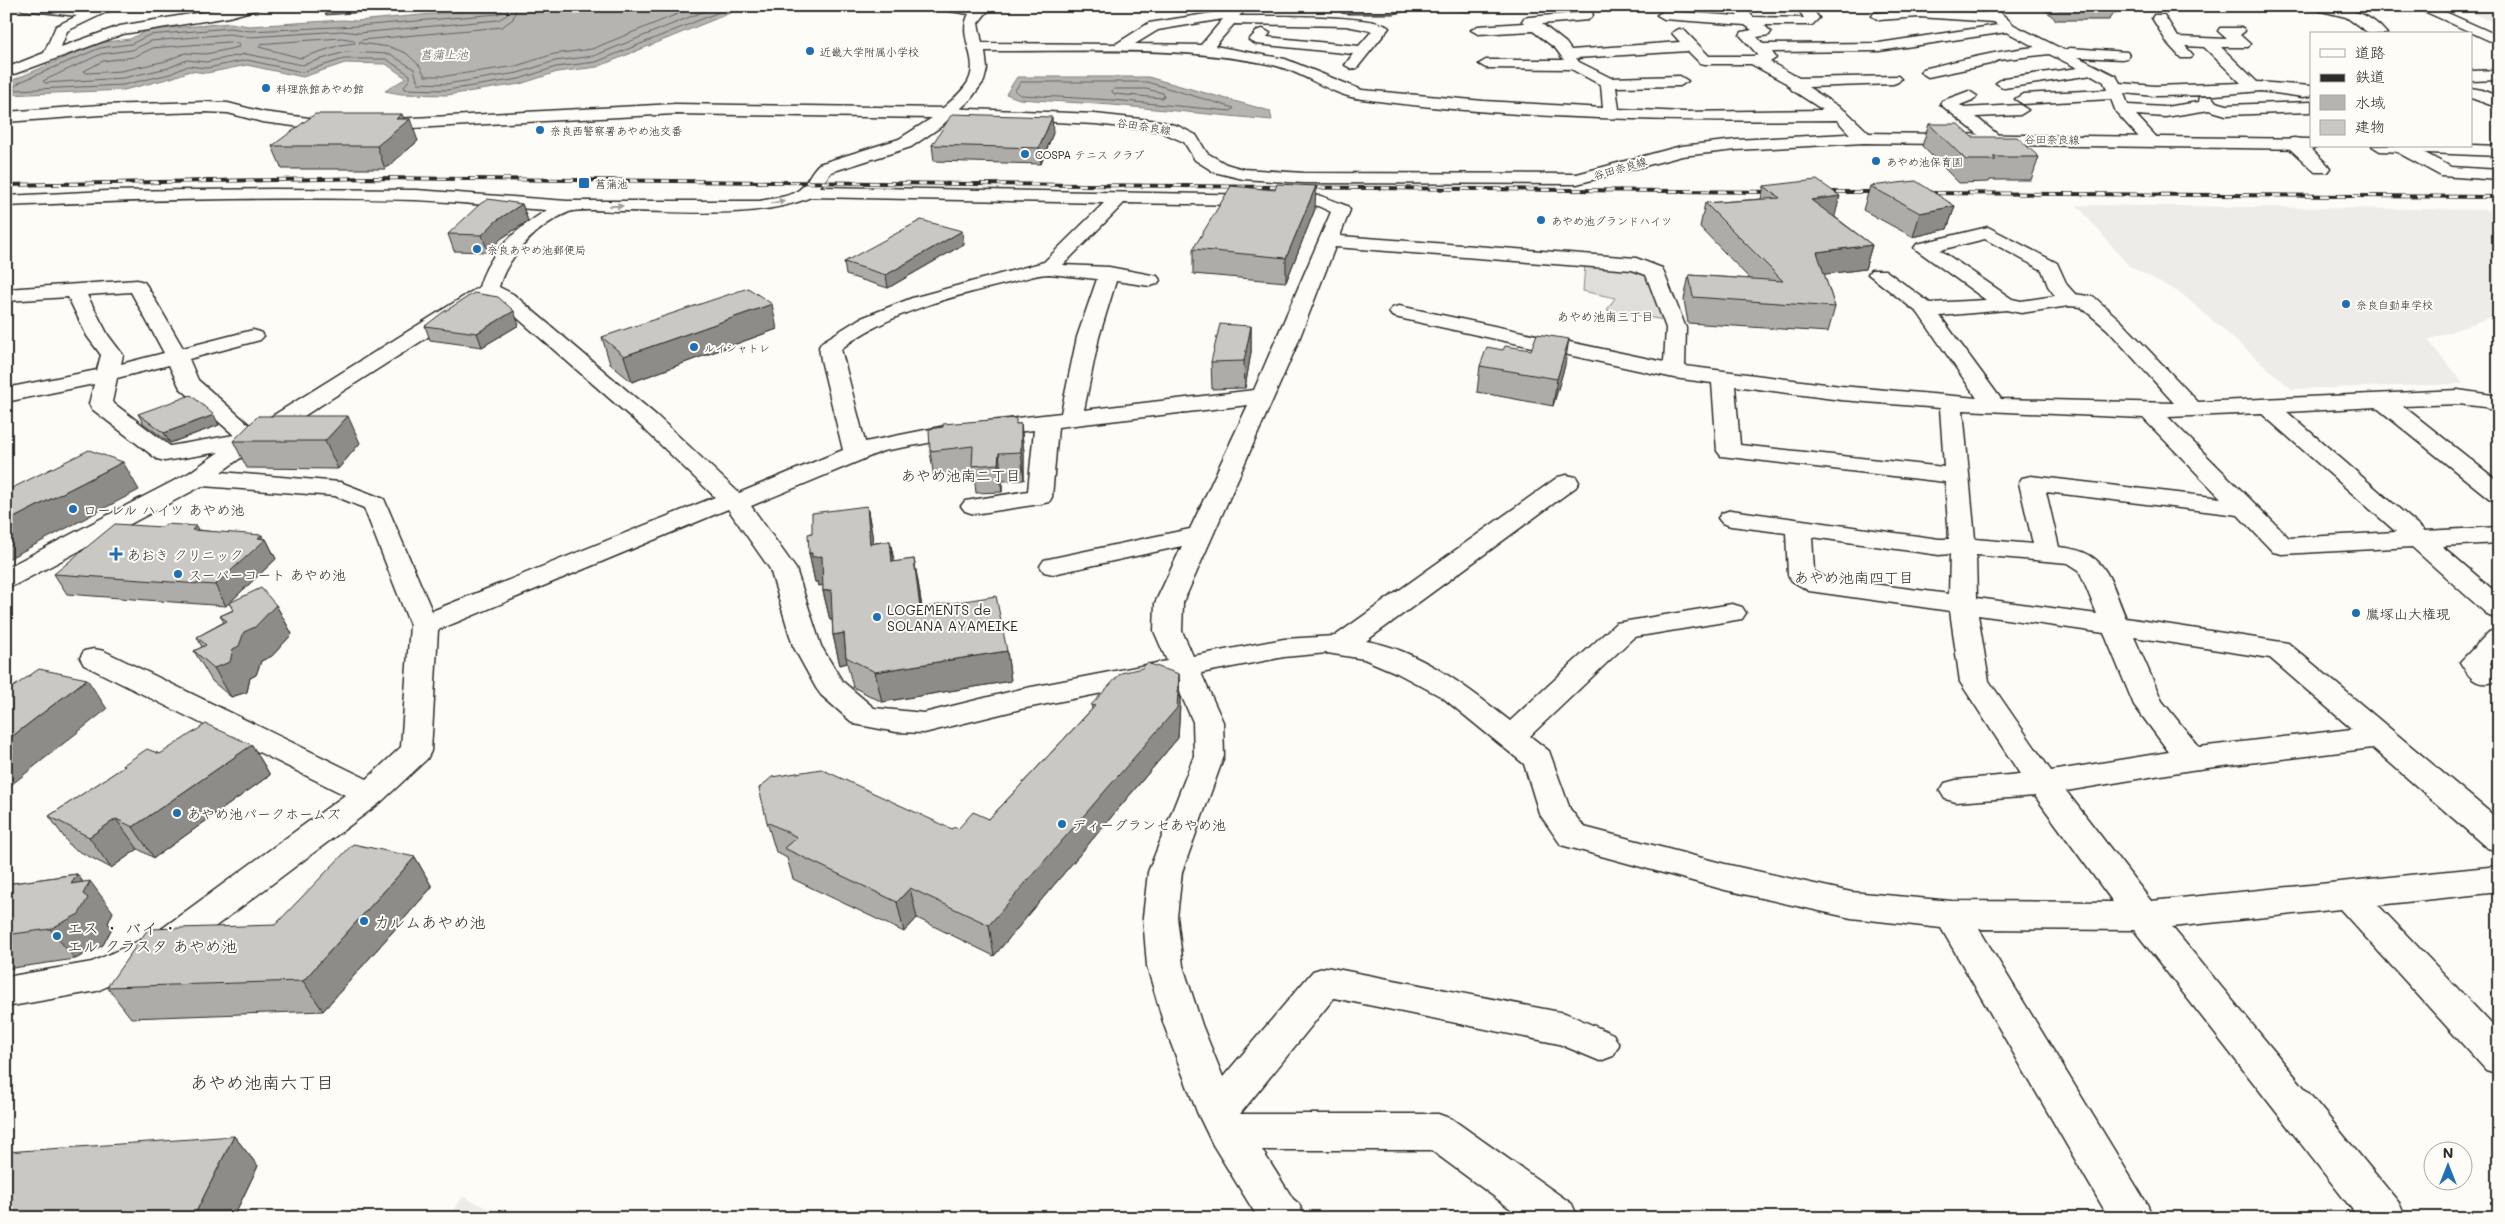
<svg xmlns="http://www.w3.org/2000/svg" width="2505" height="1224" viewBox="0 0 2505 1224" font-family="Mali,'Klee One',sans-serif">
  <rect width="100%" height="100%" fill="#fdfcf7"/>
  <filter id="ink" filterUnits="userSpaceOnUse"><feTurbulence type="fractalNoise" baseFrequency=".02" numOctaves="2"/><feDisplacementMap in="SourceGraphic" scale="10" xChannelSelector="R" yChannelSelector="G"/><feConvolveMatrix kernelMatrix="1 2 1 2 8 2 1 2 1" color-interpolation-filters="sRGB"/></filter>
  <g filter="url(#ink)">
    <path fill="#edece8" d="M2457,6H2499V25Z
      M2077,205L2499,210V314L2428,340L2463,384L2292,389L2182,294L2129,266Z
      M463,1197L509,1218H447Z"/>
    <path fill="#dfdeda" stroke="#858482" d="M1585,264L1637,269L1647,274L1664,320L1607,310L1615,298L1583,291Z"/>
    <path fill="#b5b4b1" stroke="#7e7d7b" d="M518,6H762L740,9L597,67L557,72L520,84L447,95L401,94L385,91L406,78L386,64L345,63L303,77L247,65L207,73L190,71L171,78L124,90L6,95V83L18,78L98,43L130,39L148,30L230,23L249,26L343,20L357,21Z
      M1017,77H1148L1270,111L1272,120L1112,105L1019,99L1006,94Z"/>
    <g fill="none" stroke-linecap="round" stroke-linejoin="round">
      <path stroke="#626261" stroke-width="1" d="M503,6L502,11L498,14L358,26L250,31L230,28L149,35L131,44L100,48L20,82L13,88L16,90L123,85L170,74L188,66L207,68L247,60L302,72L344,59H386L410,75V79L404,86L405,89L447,90L519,79L556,67L596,62L734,6
        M509,6L507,15L498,20L358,33L342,31L250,37L229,34L151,41L132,50L101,54L43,81L45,83L123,78L168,68L187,60L206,62L246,54L302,65L345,52L390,54L414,69L418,83L446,84L518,73L555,61L594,56L717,6
        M517,6L513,19L502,27L361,40L359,43L390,47L406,53L420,66L425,76H446L516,66L554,54L592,49L697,6
        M342,38L354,40L355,43L340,45L301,58L259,47L261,44Z
        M229,42L238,43L239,47L206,54L185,53L166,61L121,71L87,73L84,71L103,61L134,57L153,48Z
        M1021,82H1147L1234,108L1231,111L1113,100L1021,95L1015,91Z
        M1115,89H1146L1163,93L1164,96L1162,98L1114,94L1112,91Z"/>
      <defs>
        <path id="minor" d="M16,6H60L92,10L100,6H119L67,31L61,47L120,26L237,6H260L258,9L229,17L123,34L6,77V68L44,53L56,26L77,16L23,10Z
          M936,6H992L978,23L982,43L1116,44L1149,23L1231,10L1234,6L1248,7L1239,16C1262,16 1378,14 1389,28L1357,68L1352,69L1345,65L1353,54L1256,44L1249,40L1258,30L1263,29L1270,33L1267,37L1359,46L1372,31L1346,26L1234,24L1215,46L1285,59L1362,90L1484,101L1603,108L1601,85L1571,69L1486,68L1479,64L1486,60H1564L1556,49L1533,31L1478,34L1471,30L1478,26L1524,23L1522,21L1524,18L1529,17L1578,13L1575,6H1589L1593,15L1588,20L1542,24L1566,43L1571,50L1680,42L1672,33L1679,29L1684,30L1709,56H1754L1758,55L1740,35L1742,32L1752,30L1745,25L1664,19L1657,15L1664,11L1738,16L1730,6H1744L1753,17L1804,18L1796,6H1810L1819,18L1812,25H1764L1771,32L1769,35L1757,37L1763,44L1879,43L1998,25L1994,22L1919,17L1879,20L1872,16L1874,13L1919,9L1985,13L1978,6H1993L2014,25L2064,50L2070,48L2127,52L2129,55L2127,58L2122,59L2078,57L2116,76L2120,83L2155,86L2241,83L2204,47L2185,46L2193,55L2191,58H2181L2168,44L2152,18L2154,15H2164L2178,37L2227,39L2218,31L2220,28H2243L2245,31L2240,35L2250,44L2248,47H2221L2257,82L2311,86V96L2303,97L2261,91L2215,95L2155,96L2124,93L2128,105L2165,107L2199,102L2200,97H2212L2216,102L2227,105L2311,102V112L2226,115L2209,110L2165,117L2136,115L2160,141L2158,145H2146L2116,112L2111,99L2023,104L2015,99L2023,94L2107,90L2104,82L2092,75L2004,88L1996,83L2004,78L2078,68L2049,54L1999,60L1990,64L1928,77L1920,72L1923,69C1960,60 1997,51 2035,47L2007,32L1879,51L1772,52L1776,58L1770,62L1799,78L1898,76L1901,79L1898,82L1893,84L1808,87L1847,112L1870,134L1872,138L1870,142C1856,145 1846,129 1837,120C1679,122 1519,120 1362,99C1330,95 1304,72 1273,65C1180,45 1080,52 985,51L987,69L984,81L970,100L939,128L911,147L831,172L820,187L1321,196L1347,206L1350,210L1340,236L1636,258L1662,268L1686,328L1685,366L1841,386L1977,398L1918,313L1868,274L1871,270H1885L1930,303L1986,300L1914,248L1917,244L1988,227L2057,263L2067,285L2075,294L2094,297L2121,321L2198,402L2458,390L2499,396V414L2485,407L2458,404L2403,406L2499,482V501L2490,499L2376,407L2287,412L2425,531L2499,527V543L2442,546L2499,595V619L2489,616L2412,547L2282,554L2273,552L2238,515L2046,492L2059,547C2108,551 2109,579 2126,618L2288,643L2499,820V851L2487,848L2373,748L2191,770L2066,791L2151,901L2499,866V892L2378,905L2499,1032V1074L2486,1070L2340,909L2172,927L2400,1204L2406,1218H2359L2134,930L1979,929L2147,1204L2153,1218H2109L1941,928L1851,918L1725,890L1561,845L1539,813L1524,764L1442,697L1397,673L1364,659L1327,653L1284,657L1201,673L1223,722L1224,756L1182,872L1177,917L1183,966L1202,1025L1223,1077L1313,971L1326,967L1565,1013L1613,1034L1619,1045L1613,1056L1600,1061L1559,1044L1334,998L1240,1114H1438L1452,1119L1572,1204L1578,1218H1523L1431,1150H1262L1293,1199L1299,1204L1305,1218H1258L1213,1145L1197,1112L1164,1025L1147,966L1143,917L1148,872L1194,756L1193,722L1174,679L1021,709L924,733L896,732L854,724L821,695L816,688L793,646L770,569L728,509L438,630L431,751L427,759L381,802L180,953L97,991L6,1007V977L92,962L156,933L345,795L84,665L80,658L84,651L94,649L104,651L367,779L401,747L410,625L364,508L335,496L202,486L15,585L6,587V568L189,473L219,452L165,461L157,459L92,409L89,404L94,384L6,402V388L97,370L101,355L87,336L68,297L6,301V289L137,280L144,282L147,286L183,348L253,330L260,332L264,336L260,340L189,359L198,380L253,428L479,287C489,251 517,229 547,210C503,207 459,202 415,200C279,196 142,200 6,206V196L107,191L275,189L416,190L567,201H760C772,198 794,197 802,187C809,179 811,171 819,164L899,139L932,118L675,114L357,131L309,128L262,122L228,113L205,112L100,115L6,122V112L100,105L205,102L228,103L263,112L309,118L357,121L675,104L943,108C951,101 962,92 968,82C981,58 956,37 969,14L943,10ZM1223,19L1201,45L1135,44L1158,30ZM1688,51L1700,63L1705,64H1751L1786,83L1792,90L1823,110L1684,112L1619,109L1616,87L1680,86L1688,81L1680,76L1611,78L1579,62L1576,58ZM811,197L1104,203L1044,262L912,298L859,319L822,342L819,347L821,360L843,450L739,493L657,416L513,294L499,287C507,256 539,224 569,212C580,208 606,211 619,211C677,211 757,220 811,197ZM1124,203L1318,206L1331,212L1254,390L1084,410L1099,337L1116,281L1150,286L1157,284L1160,280L1157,276L1109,267L1063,265ZM1985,239L2042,270L2048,286L2055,296L2021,301L2012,299L1940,250ZM1335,247L1632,270L1646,275L1666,328L1664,362L1399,306L1392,308L1389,312L1392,316L1399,318L1674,378L1712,383L1717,451L1721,456L1945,482L1949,539H1939L1731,510L1722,513L1718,518L1722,523L1731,526L1786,533L1788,575L1792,581L1809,591L1950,611L1960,682L2020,774L1956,780L1945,783L1940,791L1945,799L1956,802L2035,796L2113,902L1952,901L1851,892L1725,864L1584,827L1570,809L1549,751L1530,736L1634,637L1742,619L1746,613L1742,607L1732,604L1616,623L1510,721C1470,689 1418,649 1366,641L1576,487L1579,482L1576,477L1567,475L1558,477L1335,636L1284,639L1193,656L1182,631L1183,603L1296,347ZM1050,274L1097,279L1077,337L1061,413L945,426L865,442L841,349C888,312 954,296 1012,282C1024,279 1037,274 1050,274ZM131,292L164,353L121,364L123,355L108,335L87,295ZM489,298L499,302L641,426L715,497L432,611L384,499L340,482L221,472L260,444ZM2069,306L2081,307L2107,329L2174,403L2001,399L1940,316L2006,310L2021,313ZM169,365L180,388L234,435L170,446L112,402L117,378ZM1735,386L1841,400L1940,408L1944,467L1740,445ZM1248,405L1190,529L1053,558L1044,560L1040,566L1044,572L1053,574L1182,546L1155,603L1154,631L1167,661L1021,689L924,713L874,708L842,681L821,646L796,569L751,506L883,451L945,440L1034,430L1028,491L965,501L961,506L965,511L974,514L1040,504L1049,502L1052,497L1058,427ZM1963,410L2143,418L2221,498L2031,476L2022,478L2019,483L2033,544L1975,539ZM2261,413L2396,532L2289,538L2168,417ZM1812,537L1939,555L1950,554L1949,594L1826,578L1814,571ZM1976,555L2068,563L2079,570L2097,614L1977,598ZM1978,615L2104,633L2134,705L2169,752L2051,771L1989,681ZM2134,637L2270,658L2352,729L2199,747L2162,701Z
          M1342,6H1413L1411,9L1393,13H1347L1342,12L1340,9Z
          M1448,6H1481C1474,12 1455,12 1448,6Z
          M2311,6C2339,6 2369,10 2387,34H2370L2346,17L2313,9Z
          M2413,6H2432L2499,36V45Z
          M2499,70V80L2471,81V71Z
          M2471,88L2482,90L2499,97V108L2471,98Z
          M1969,91L1977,96L1975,99L1960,105L1964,108L2020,105L2028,110L2020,115L1976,117L2003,139L2001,143H1989L1940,104L1942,101Z
          M2294,138L2300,139L2327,164L2330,168L2327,172H2315L2288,147L2286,143L2288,139Z
          M2412,146L2451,167L2499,170V180L2441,176L2395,151L2393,147Z
          M2499,629V654L2490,663L2498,675L2494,682C2475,687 2469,677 2460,662L2489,632Z"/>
        <path id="major" d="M945,108L1095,114L1159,121L1178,126L1196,135L1207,153L1226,164L1243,169L1304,173L1577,174L1681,146L1736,140L1864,133L2311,139V146H2318L2311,149L1864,143L1736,150L1682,156L1577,184L1304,183L1243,179L1214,172L1195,160L1184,142L1159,131L1095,124L939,116L937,113L939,110Z
          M2471,145L2499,146V156L2380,151L2372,146Z"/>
      </defs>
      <use href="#minor" stroke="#2b2b2b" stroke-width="3"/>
      <use href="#major" stroke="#2b2b2b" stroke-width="3"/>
      <use href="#minor" fill="#fdfcf7" fill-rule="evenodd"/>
      <use href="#major" fill="#fdfcf7" fill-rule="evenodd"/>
      <defs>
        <path id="rail" d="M6,185L373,178L1776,192
          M1821,192H1881
          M1921,193L2499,197"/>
      </defs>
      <use href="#rail" stroke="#2b2b2b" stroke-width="4"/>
      <use href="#rail" stroke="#fdfcf7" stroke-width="2.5" stroke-dasharray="8" stroke-linecap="butt"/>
    </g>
    <path fill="#adaca9" stroke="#2b2b2b" d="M2041,6H2119L2116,13H2112L2109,20H2056Z
      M404,119L418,141L385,169H282L272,146Z
      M1929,124L2039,157L2031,180H1990L1989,182L1959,183L1922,146Z
      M1053,133L1041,164L934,161L932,145Z
      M1764,186L1835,217L1872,245L1865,269L1824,274L1835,307L1828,332L1688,323L1684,300L1689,275L1750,279L1700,227L1705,203L1761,199Z
      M1870,186L1955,206L1947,229L1913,237L1863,210Z
      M522,204L528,221L502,238L488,252L454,251L448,234Z
      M1315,209L1286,282L1193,274V249Z
      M962,231L964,244L888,288L846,275L844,262Z
      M519,325L482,347L430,340L425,326Z
      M1251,326V352L1245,388L1212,389L1211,362Z
      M777,329L632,382L610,364L602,337Z
      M1565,365L1553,406L1477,392L1480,366Z
      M138,414L219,425L170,443L143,423Z
      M258,416L360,443L338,469L247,468L233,441Z
      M1017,424H1021L1024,452V480L1002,481V492L976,493L974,474L934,478L930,451Z
      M867,506L872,534L873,543L890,541L894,562L914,559L919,588L922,607L1007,651L1011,681L882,702L853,687L847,663L840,665L833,635L832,619L830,620L823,591V585L819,586L818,582H815L809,553L812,533Z
      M199,530L266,539L276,559L230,602L276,605L292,634L272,656L261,661L256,675L250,678L247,692L231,697L212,681L194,651L202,647L197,637L224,622L220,616L233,610L229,603L226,606L67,594L54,574Z
      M1179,674L1180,704L1178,738L994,956L917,918L904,932L793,879L787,858L776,852L767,822L952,829H958L989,819L1092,709L1091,705Z
      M252,745L270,775L154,858L138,849L111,868L71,847L49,816L124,767L123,765L160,754Z
      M415,857L432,887L323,1011L131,1018L107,987L275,925Z
      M77,874L83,882L113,912L108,923L112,928L103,945L75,959L6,969V884Z
      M234,1136L258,1166L233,1218H6Z"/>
    <path fill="#8d8c89" stroke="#2b2b2b" d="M322,6H446L326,15Z
      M402,114L406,123L410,119L418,141L385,169L377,146L396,119Z
      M1052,117L1053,133L1041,164L1039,148Z
      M1316,186L1315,209L1286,282V258Z
      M1840,196L1834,220L1811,200Z
      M522,204L528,221L502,238L488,252L482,235L496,221Z
      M1955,206L1947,229L1913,237L1920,213Z
      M962,231L964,244L888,288L886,275Z
      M1872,245L1865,269L1811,276L1817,252Z
      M772,304L777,329L632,382L624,356Z
      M514,311L519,325L482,347L477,333Z
      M1251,326V352L1245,388L1244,361Z
      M1569,339L1565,365L1553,406L1557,379Z
      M214,415L219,425L170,443L164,433Z
      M348,416L360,443L338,469L325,441Z
      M1021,424L1024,452V480L1021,452Z
      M999,453L1002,481V492L998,464Z
      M123,462L139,490L6,560V522Z
      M867,506L872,534L875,572L870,544Z
      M196,526L207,546L192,530Z
      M262,535L264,540L266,539L276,559L226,606L215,585Z
      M890,541L896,569L892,562Z
      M809,553H812L822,556L829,584L819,586L818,582H815Z
      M914,559L919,588L925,637L920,608Z
      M831,590L838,619L830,620L823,591Z
      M276,605L292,634L272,656L261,661L256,675L250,678L247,692L231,697L214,668L244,632Z
      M844,633L846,657L847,663L840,665L833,635Z
      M1007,651L1011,681L882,702L875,672Z
      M1179,674L1180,704L1178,738L994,956L989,925Z
      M87,679L107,709L6,789V741Z
      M252,745L270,775L154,858L133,827Z
      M116,819L138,849L111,868L89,837Z
      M415,857L432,887L323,1011L303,981Z
      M77,874L87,888L90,881L113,912L108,923L112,928L103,945L75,959L50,929L71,884Z
      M910,888L917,918L904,932L897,902Z
      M234,1136L258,1166L233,1218H193Z"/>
    <path fill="#c9c8c4" stroke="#2b2b2b" d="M2056,6H2109L2113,10H2059Z
      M315,114H402L396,119H410L377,146H272Z
      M952,114L1052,117L1039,148L932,145Z
      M1929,124H1958L1972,137H2017L2039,157H1993L1996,160H1966Z
      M1817,180L1840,196L1811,200L1872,245L1817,252L1835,307L1693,297L1689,275L1783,281L1705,203L1780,198L1764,186Z
      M1916,181L1955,206L1920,213L1870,186Z
      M1277,184L1316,186L1286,258L1193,249L1231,186L1275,190Z
      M488,199L522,204L496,221L482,235L448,234L480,204Z
      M921,220L962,231L886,275L844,262Z
      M748,288L772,304L624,356L602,337Z
      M474,293L498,297L514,311L477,333L425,326L442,313Z
      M1220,324L1251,326L1244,361L1211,362Z
      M1537,334L1569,339L1557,379L1480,366L1487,347L1503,350L1505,346L1531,350Z
      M191,395L214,415L164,433L138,414Z
      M258,416H348L325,441H233Z
      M1016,418V424H1021V452L999,453L998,464L972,466L973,446L930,451L929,429L943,427V424Z
      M89,450L123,462L6,522V491Z
      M867,506L870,544L890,541L892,562L914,559L920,608L996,596L1007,651L875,672L846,657L844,633L833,635L831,590L823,591L822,556L812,557V553H809L808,534L812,533V513Z
      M115,524L162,527L166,524L196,526L192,530L262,535L258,538L266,539L215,585L54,574Z
      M261,588L276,605L255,627L244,632L239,646L233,649L230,662L214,668L194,651L206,645L197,637L227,621L220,616L234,610L229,603Z
      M1147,663L1179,674L1177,708L989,925L910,888L897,902L784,848L797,837L767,822L759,788L772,777L821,769L952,829L954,827L958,829L973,812L989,819L1095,706L1091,705L1121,673L1142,668Z
      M39,669L87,679L6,741V692Z
      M206,724L252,745L133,827L116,819L89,837L49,816L125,766L123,765L147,749L160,754Z
      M353,844L415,857L303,981L107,987L148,929L275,925Z
      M77,874L71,884L90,881L83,894L88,898L79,914L50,929L6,935V884Z
      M234,1136L193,1218H117L119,1214L60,1218H6V1152Z"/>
    <defs><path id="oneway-solid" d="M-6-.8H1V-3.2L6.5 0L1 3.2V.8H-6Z" transform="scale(1.25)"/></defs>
    <g fill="#9e9e9b">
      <use href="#oneway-solid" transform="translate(778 202) rotate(-11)"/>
      <use href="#oneway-solid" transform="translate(616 206)"/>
    </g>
  </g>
  <g fill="#1f6fb2" stroke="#fdfcf7" stroke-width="2">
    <circle cx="810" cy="51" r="5"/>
    <circle cx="266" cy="88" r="5"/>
    <circle cx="540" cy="130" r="5"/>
    <circle cx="1025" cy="154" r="5"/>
    <circle cx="1876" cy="161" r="5"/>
    <rect x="578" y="177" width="12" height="12" rx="2.5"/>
    <circle cx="1541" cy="220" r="5"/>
    <circle cx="477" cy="249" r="5"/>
    <circle cx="2346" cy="304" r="5"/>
    <circle cx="694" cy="347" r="5"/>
    <circle cx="73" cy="509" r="5"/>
    <path d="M113.5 546.5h5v5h5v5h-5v5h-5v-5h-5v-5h5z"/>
    <circle cx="178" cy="574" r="5"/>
    <circle cx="2356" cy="613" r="5"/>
    <circle cx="877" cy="617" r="5"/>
    <circle cx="177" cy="813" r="5"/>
    <circle cx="1062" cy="824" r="5"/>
    <circle cx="364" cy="921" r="5"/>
    <circle cx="57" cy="936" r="5"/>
  </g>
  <g text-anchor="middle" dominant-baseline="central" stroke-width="4" stroke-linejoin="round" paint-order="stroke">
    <g font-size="11" fill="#2b2b2b" stroke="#fdfcf7" text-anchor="start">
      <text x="820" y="51">近畿大学附属小学校</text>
      <text x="276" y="88">料理旅館あやめ館</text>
      <text x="550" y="130">奈良西警察署あやめ池交番</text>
      <text x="1035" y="154">COSPA テニス クラブ</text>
      <text x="1886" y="161">あやめ池保育園</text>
      <text x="595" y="183">菖蒲池</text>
      <text x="1551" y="220">あやめ池グランドハイツ</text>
      <text x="487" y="249">奈良あやめ池郵便局</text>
      <text x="2356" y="304">奈良自動車学校</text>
      <text x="704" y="347">ルイシャトレ</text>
    </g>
    <g font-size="11" fill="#2b2b2b" stroke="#fdfcf7">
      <text transform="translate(1144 126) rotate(9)">谷田奈良線</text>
      <text transform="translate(2052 139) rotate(1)">谷田奈良線</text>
      <text transform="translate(1620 168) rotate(-16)">谷田奈良線</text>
    </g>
    <g font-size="12" font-style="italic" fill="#5b5b5a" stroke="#fdfcf7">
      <text x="444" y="54">菖蒲上池</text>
    </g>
    <g font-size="12" fill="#2b2b2b" stroke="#fdfcf7">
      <text x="1605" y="316">あやめ池南三丁目</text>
    </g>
    <g font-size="14" fill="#2b2b2b" stroke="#fdfcf7" text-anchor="start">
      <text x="83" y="509">ローレル ハイツ あやめ池</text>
      <text x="127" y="554">あおき クリニック</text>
      <text x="188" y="574">スーパーコート あやめ池</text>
      <text x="887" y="609">LOGEMENTS de<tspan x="887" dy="16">SOLANA AYAMEIKE</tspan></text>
      <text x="2366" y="613">鷹塚山大権現</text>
      <text x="187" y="813">あやめ池パークホームズ</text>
      <text x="1072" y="824">ディーグランセあやめ池</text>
    </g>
    <g font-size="15" fill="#2b2b2b" stroke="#fdfcf7">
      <text x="961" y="475">あやめ池南二丁目</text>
      <text x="1854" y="577">あやめ池南四丁目</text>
    </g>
    <g font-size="16" fill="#2b2b2b" stroke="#fdfcf7" text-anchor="start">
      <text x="374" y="921">カルムあやめ池</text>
      <text x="67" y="927">エス ・ バイ ・<tspan x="67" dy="18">エル クラスタ あやめ池</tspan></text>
    </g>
    <g font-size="18" fill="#2b2b2b" stroke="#fdfcf7">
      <text x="262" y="1082">あやめ池南六丁目</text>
    </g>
  </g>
  <rect width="2505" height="1224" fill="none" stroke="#fdfcf7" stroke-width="25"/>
  <rect x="12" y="12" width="2480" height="1199" fill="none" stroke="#2b2b2b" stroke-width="2" filter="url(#ink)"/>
  <rect x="2310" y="32" width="162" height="115" fill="#fdfcf7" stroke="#a9a8a5"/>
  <rect x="2320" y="49" width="25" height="8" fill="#fdfcf7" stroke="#a9a8a5"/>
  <text x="2355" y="58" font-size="15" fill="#2b2b2b">道路</text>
  <rect x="2320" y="74" width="25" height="8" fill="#2b2b2b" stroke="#a9a8a5"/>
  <text x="2355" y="82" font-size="15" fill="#2b2b2b">鉄道</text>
  <rect x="2320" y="95" width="25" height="15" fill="#b5b4b1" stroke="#a9a8a5"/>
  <text x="2355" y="108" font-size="15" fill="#2b2b2b">水域</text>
  <rect x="2320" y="120" width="25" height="15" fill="#c9c8c4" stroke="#a9a8a5"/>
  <text x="2355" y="132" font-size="15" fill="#2b2b2b">建物</text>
  <g transform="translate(2448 1166)"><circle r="24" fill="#fdfcf7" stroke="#a9a8a5"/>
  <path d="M0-4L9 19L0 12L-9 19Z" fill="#1f6fb2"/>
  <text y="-8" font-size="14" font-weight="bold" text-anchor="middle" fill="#2b2b2b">N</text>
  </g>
</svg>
